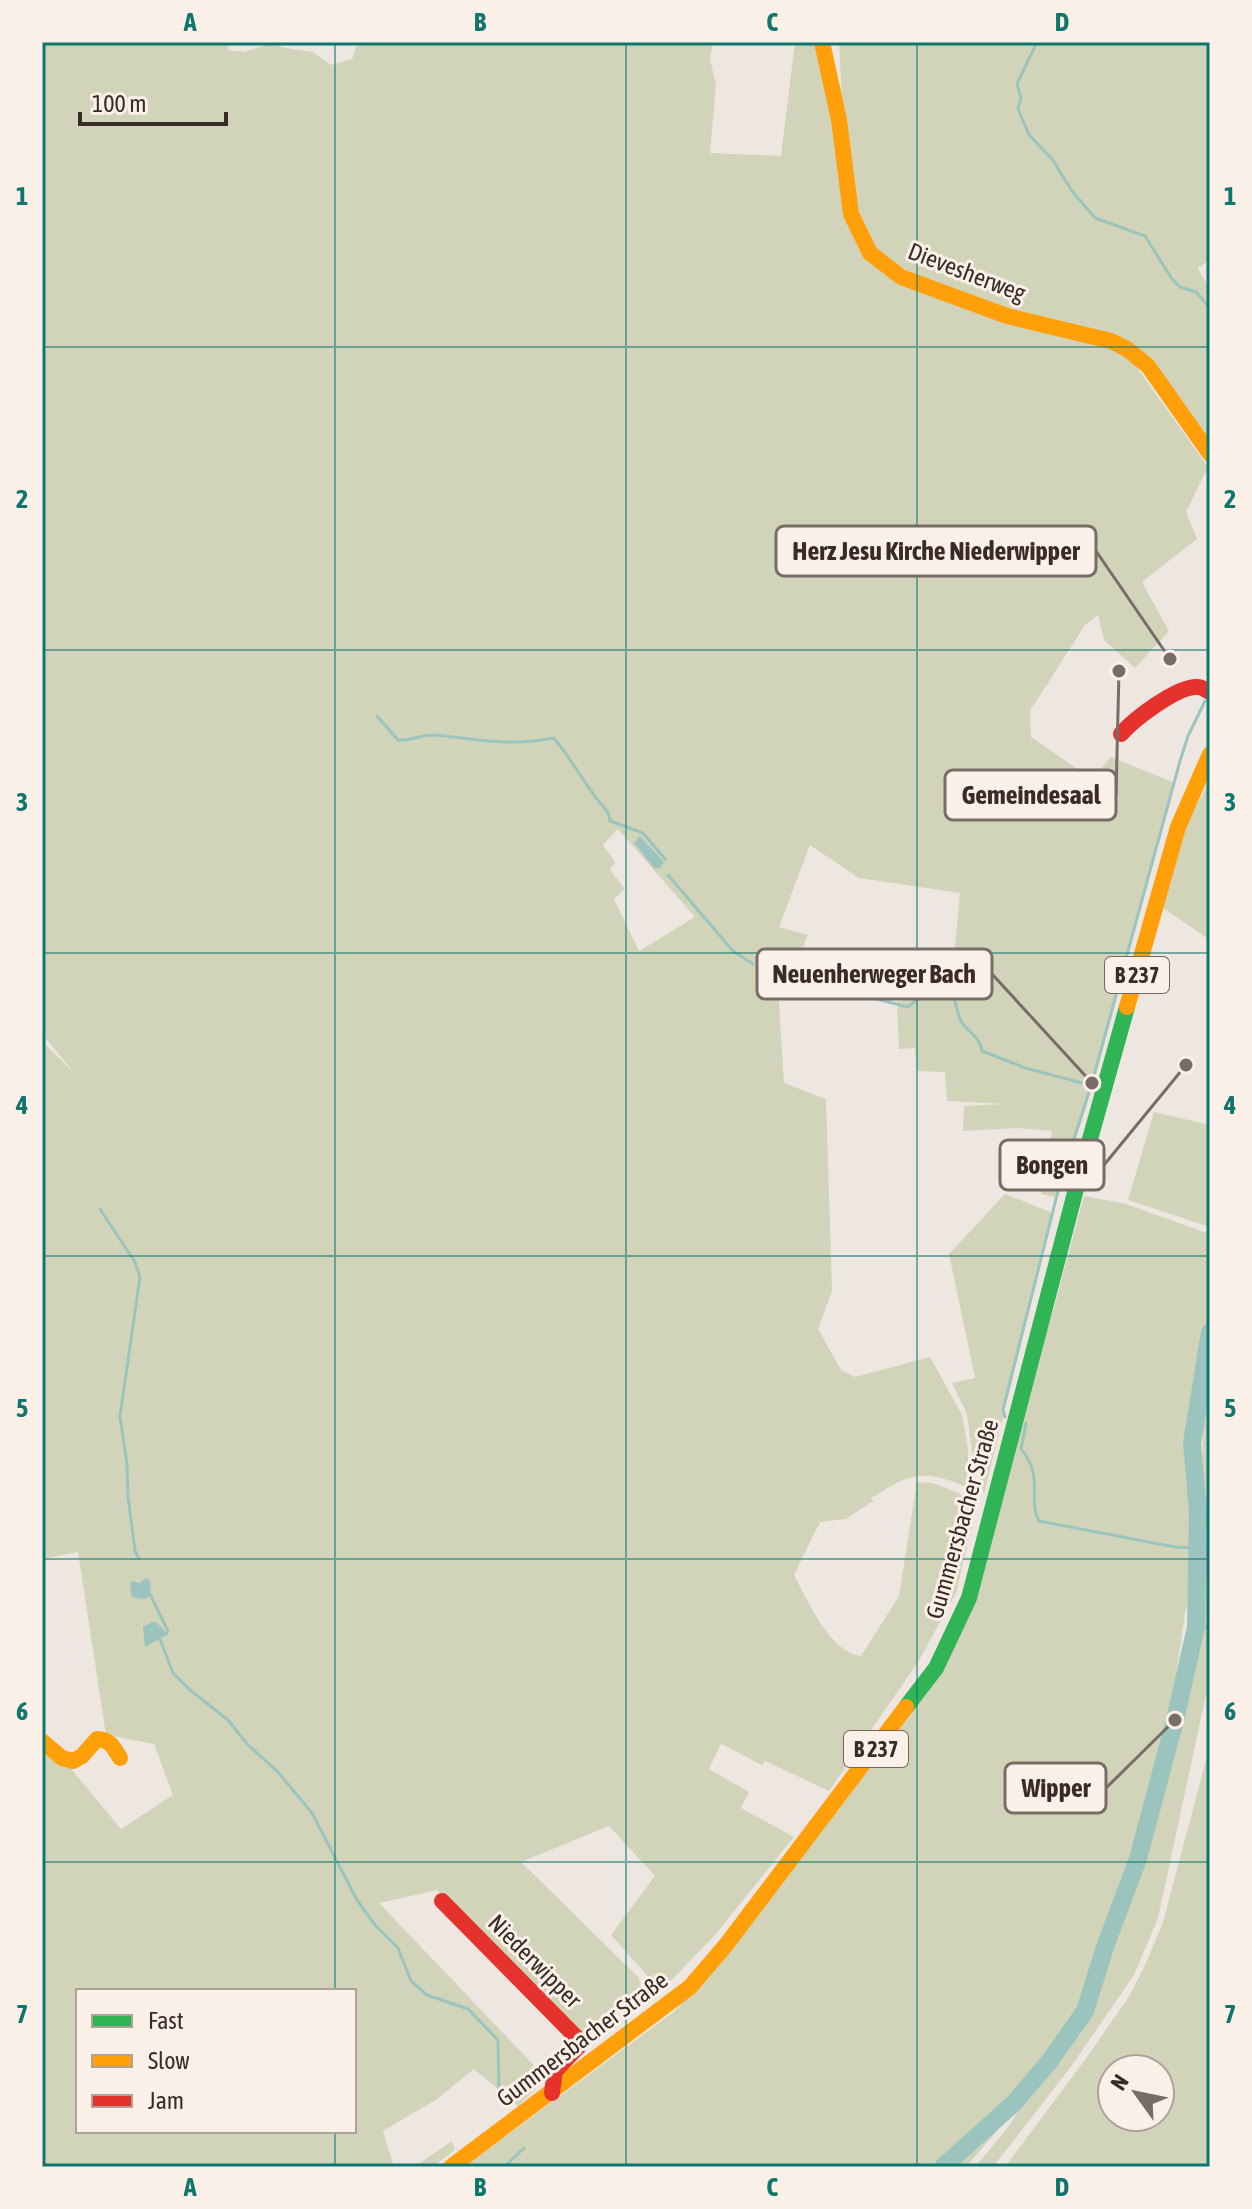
<svg xmlns="http://www.w3.org/2000/svg" width="1252" height="2209" viewBox="0 0 1252 2209" font-family="'Asap Condensed',sans-serif">
  <rect width="100%" height="100%" fill="#eee6e1"/>
  <path fill="#d2d4b9" fill-rule="evenodd" d="M42,42H229L228,50L244,52L272,43L284,48L313,52L331,65L352,59L358,42H713L710,59L716,85L710,153L781,156L795,42H816L823,55L848,214L898,279L1109,345L1130,358L1208,467L1186,512L1197,539L1142,582L1169,631L1135,668L1104,640L1098,615L1085,625L1030,711L1031,737L1092,779L1111,757L1175,783L1093,1083L1058,1198L1041,1194L1052,1131L1017,1128L963,1131L964,1106L1004,1104L947,1101L945,1072L917,1071L915,1048L899,1049L897,1002L951,991L960,893L859,878L810,845L779,927L808,935L791,975L777,972L784,1083L826,1099L832,1291L818,1329L841,1370L855,1377L930,1357L962,1415L968,1449V1482L964,1486C922,1468 908,1475 871,1498L873,1501L846,1519L820,1522L794,1575C807,1599 830,1653 861,1656L899,1596L917,1482L933,1483L968,1497L974,1515L956,1593L918,1662L829,1791L765,1761L762,1765L721,1744L709,1769L749,1792L741,1808L794,1837L714,1936L661,1991L611,1935L655,1876L609,1826L521,1862L639,1978L642,1991L630,2004L584,2038L437,1890L379,1903L546,2078L518,2106L474,2069L437,2099L383,2131L394,2167H42V1745L63,1759L121,1829L173,1795L154,1744L106,1735L78,1552L42,1559V1041L77,1076L42,1034V496L44,492L42,489ZM618,829L695,917L639,951L614,899L625,889L610,870L615,862L603,845ZM78,1991H354V2131H78Z
    M839,42H1210V260L1198,268L1210,290V445L1142,353L1009,313L903,273L875,250L855,212L843,119Z
    M1210,780V940L1163,908L1186,825Z
    M1154,1112L1210,1125V1676L1158,1918L1134,1975L1070,2068L993,2167H975L1008,2127L1087,2011L1143,1862L1172,1740L1189,1620L1203,1571L1202,1348L1189,1411L1195,1569L1185,1613L1168,1732L1138,1864L1082,2010L1007,2119L966,2167H464L675,2011L939,1674L1054,1308L1084,1196L1126,1204L1207,1233V1226L1128,1200Z
    M1005,1194L1053,1213L984,1494L972,1452L967,1414L952,1383L975,1378L949,1254Z
    M1210,1745V2167H1005L1087,2057L1130,1995L1146,1963L1163,1922ZM1112,2069H1160V2117H1112Z
    M452,2141L455,2150L432,2167H414Z"/>
  <path fill="#9bc4be" d="M640,836L664,862L660,868H654L634,843Z
    M145,1578L150,1580L151,1595L146,1599L134,1598L131,1595L130,1583L133,1581L140,1583Z
    M152,1622H156L168,1634L145,1647L143,1627Z"/>
  <g fill="none" stroke-linecap="round" stroke-linejoin="round">
    <path stroke="#9bc4be" stroke-width="3" d="M1037,42L1017,84L1021,98L1018,109L1029,135L1052,159L1072,191L1095,218L1145,236L1172,279L1180,287L1196,292L1210,308
      M42,75L44,42
      M377,716L398,740C411,741 422,734 434,735C479,739 507,747 554,738C571,759 581,778 597,799C603,808 609,810 610,821L643,833L665,859
      M668,875L733,951L753,964
      M765,960L809,978L832,980L840,985
      M849,992L908,1007L933,987L948,985C956,995 955,1009 961,1021C968,1033 980,1036 982,1051L1025,1068L1090,1085
      M100,1209L135,1262L140,1277L120,1416L127,1464L128,1497L135,1551L139,1559
      M1005,1417L1003,1410L1061,1179L1092,1083L1180,761L1188,736L1205,701
      M1026,1423L1021,1449C1045,1477 1027,1499 1039,1521L1175,1547L1197,1548
      M149,1592L168,1631L166,1634
      M1196,1627H1210
      M160,1639L173,1673L190,1690L228,1720L247,1744L277,1771L312,1813L357,1900L375,1925L398,1948L411,1981L427,1995L468,2009L498,2040L499,2092
      M504,2167L524,2148"/>
    <path stroke="#9bc4be" stroke-width="18" d="M943,2167L1014,2103L1049,2062L1085,2011L1105,1947L1138,1859L1175,1720L1196,1627L1198,1512L1192,1443L1210,1332"/>
    <path stroke="#30b455" stroke-width="16" d="M906,1707L936,1668L969,1598L1076,1189L1127,1007"/>
    <path stroke="#ff9f0a" stroke-width="16" d="M822,42L839,120L851,214L870,253L901,277L1007,316L1111,341L1127,349L1148,366L1210,454
      M1127,1007L1178,827L1210,754
      M42,1741L62,1758L73,1761L82,1756L97,1739C110,1739 114,1748 120,1758
      M451,2167L690,1987L726,1945L906,1707"/>
    <path stroke="#e5322d" stroke-width="16" d="M1121,734C1133,720 1178,685 1198,687C1201,687 1208,691 1210,692
      M442,1901L582,2043L555,2071L552,2093"/>
  </g>
  <path fill="none" stroke="#0f766e" stroke-width="2" stroke-opacity="0.55" d="M335,42V1991M626,42V2167M917,42V2167M42,347H1210M42,650H1210M42,953H1210M42,1256H1210M42,1559H1210M42,1862H1210M335,2131V2167"/>
  <g text-anchor="middle" dominant-baseline="central" stroke-width="6" stroke-linejoin="round" paint-order="stroke">
    <g fill="#fbf0e8" stroke="#736661" stroke-width="2">
      <rect x="1105" y="957" width="64" height="36" rx="6"/>
      <rect x="844" y="1731" width="64" height="36" rx="6"/>
    </g>
    <g font-size="22" font-weight="bold" fill="#392b27">
      <text x="1137" y="975">B 237</text>
      <text x="876" y="1749">B 237</text>
    </g>
    <g font-size="24" fill="#392b27" stroke="#fbf0e8">
      <text transform="translate(967 272) rotate(21)">Dievesherweg</text>
      <text transform="translate(962 1519) rotate(-74)">Gummersbacher Straße</text>
      <text transform="translate(535 1961) rotate(45)">Niederwipper</text>
      <text transform="translate(582 2039) rotate(-37)">Gummersbacher Straße</text>
    </g>
  </g>
  <path fill="none" stroke="#786c68" stroke-width="3" d="M1170 659L1096 551M1119 671L1116 795M1092 1083L992 974M1186 1065L1104 1165M1175 1720L1106 1788"/>
  <g fill="#786c68" stroke="#fbf0e8" stroke-width="3">
    <circle cx="1170" cy="659" r="8"/>
    <circle cx="1119" cy="671" r="8"/>
    <circle cx="1092" cy="1083" r="8"/>
    <circle cx="1186" cy="1065" r="8"/>
    <circle cx="1175" cy="1720" r="8"/>
  </g>
  <g fill="#fbf0e8" stroke="#786c68" stroke-width="3">
    <rect x="776" y="526" width="320" height="50" rx="8"/>
    <rect x="945" y="770" width="171" height="50" rx="8"/>
    <rect x="757" y="949" width="235" height="50" rx="8"/>
    <rect x="1000" y="1140" width="104" height="50" rx="8"/>
    <rect x="1005" y="1763" width="101" height="50" rx="8"/>
  </g>
  <g font-size="26" text-anchor="middle" font-weight="bold" fill="#392b27">
    <text x="936" y="560">Herz Jesu Kirche Niederwipper</text>
    <text x="1031" y="804">Gemeindesaal</text>
    <text x="874" y="983">Neuenherweger Bach</text>
    <text x="1052" y="1174">Bongen</text>
    <text x="1056" y="1797">Wipper</text>
  </g>
  <rect width="1252" height="2209" fill="none" stroke="#fbf0e8" stroke-width="88"/>
  <rect x="76" y="1989" width="280" height="144" fill="#fbf0e8" stroke="#ada19b" stroke-width="2"/>
  <rect x="92" y="2015" width="40" height="12" fill="#30b455" stroke="#ada19b" stroke-width="2"/>
  <text x="148" y="2029" font-size="24" fill="#392b27">Fast</text>
  <rect x="92" y="2055" width="40" height="12" fill="#ff9f0a" stroke="#ada19b" stroke-width="2"/>
  <text x="148" y="2069" font-size="24" fill="#392b27">Slow</text>
  <rect x="92" y="2095" width="40" height="12" fill="#e5322d" stroke="#ada19b" stroke-width="2"/>
  <text x="148" y="2109" font-size="24" fill="#392b27">Jam</text>
  <g transform="translate(1136 2093) rotate(303)"><circle r="38" fill="#fbf0e8" stroke="#ada19b" stroke-width="2"/>
  <path d="M0-6L14 30L0 20L-14 30Z" fill="#786c68"/>
  <text y="-12" font-size="22" font-weight="bold" text-anchor="middle" fill="#392b27">N</text>
  </g>
  <path d="M80 112v12h146v-12" fill="none" stroke="#392b27" stroke-width="4"/>
  <text x="92" y="112" font-size="24" fill="#392b27" stroke="#fbf0e8" stroke-width="6" paint-order="stroke">100 m</text>
  <rect x="44" y="44" width="1164" height="2121" fill="none" stroke="#0f766e" stroke-width="3"/>
  <g font-size="26" text-anchor="middle" font-weight="bold" fill="#0f766e">
    <text x="190" y="31">A</text>
    <text x="480" y="31">B</text>
    <text x="772" y="31">C</text>
    <text x="1062" y="31">D</text>
    <text x="22" y="205">1</text>
    <text x="1230" y="205">1</text>
    <text x="22" y="508">2</text>
    <text x="1230" y="508">2</text>
    <text x="22" y="811">3</text>
    <text x="1230" y="811">3</text>
    <text x="22" y="1114">4</text>
    <text x="1230" y="1114">4</text>
    <text x="22" y="1417">5</text>
    <text x="1230" y="1417">5</text>
    <text x="22" y="1720">6</text>
    <text x="1230" y="1720">6</text>
    <text x="22" y="2023">7</text>
    <text x="1230" y="2023">7</text>
    <text x="190" y="2196">A</text>
    <text x="480" y="2196">B</text>
    <text x="772" y="2196">C</text>
    <text x="1062" y="2196">D</text>
  </g>
</svg>
